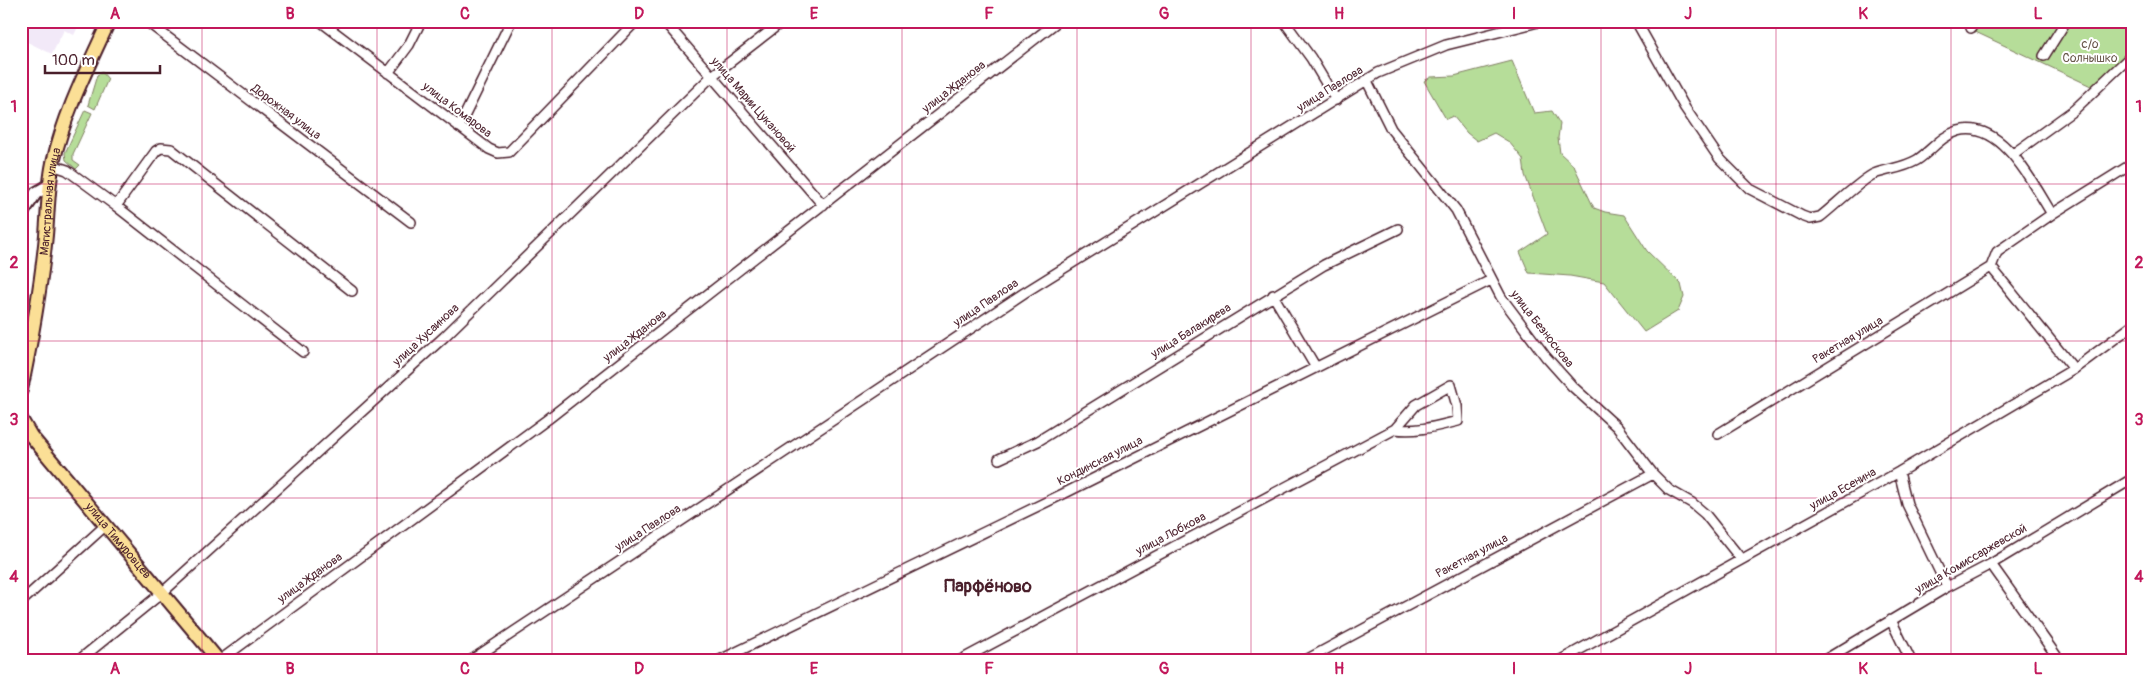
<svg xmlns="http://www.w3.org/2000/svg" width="2153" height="682" viewBox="0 0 2153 682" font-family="Pangolin,sans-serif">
  <rect width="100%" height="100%" fill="#fff"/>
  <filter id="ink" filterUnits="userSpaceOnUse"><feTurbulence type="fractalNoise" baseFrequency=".02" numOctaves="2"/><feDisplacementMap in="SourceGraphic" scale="10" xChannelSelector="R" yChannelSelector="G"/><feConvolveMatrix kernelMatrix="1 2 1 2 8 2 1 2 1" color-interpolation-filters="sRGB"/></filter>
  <g filter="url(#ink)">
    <path fill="#f2e9f8" d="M21,21H81L74,35L64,30L52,54L21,39Z"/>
    <path fill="#b6dd99" stroke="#807e62" d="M1952,21H2132V59L2093,87Z
      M1512,61L1534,113L1552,111L1560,124L1558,138L1560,153L1574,166L1594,208L1605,212L1624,215L1647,251L1681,284L1684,297L1678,311L1644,332L1604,282L1570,276L1529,273L1520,252L1547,234L1525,175L1523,159L1509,142L1494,133L1477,141L1467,133L1453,116L1446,119L1424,81L1431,77L1454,76Z
      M102,72L108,79L95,109L88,105L97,75Z
      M85,110L92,113L73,154V160L80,165L76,169L66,160L65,153Z"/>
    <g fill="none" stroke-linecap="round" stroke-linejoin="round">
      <defs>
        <path id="street" d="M146,21L411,222
          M320,21L489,149L498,153L509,152L636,21
          M664,21L823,205
          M1284,21L1311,58L1336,100
          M1636,21L1685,108L1719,158L1750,189L1802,216L1810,219L1820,217C1832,208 1862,179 1874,174C1890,168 1901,169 1917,160C1931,151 1941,136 1958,131C2002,119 2033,184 2052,214
          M1971,28L1975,21
          M2044,56L2066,21
          M388,73L409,45L421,21
          M1367,81L1391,129L1456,210L1501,297L1546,357L1572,386L1617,427L1653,474L1669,490L1692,503L1705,514L1741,559
          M459,127L511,21
          M2013,154L2074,110L2131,56
          M52,165L67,170L116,206L303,352
          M116,206L156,151L161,148L171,149L352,291
          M1991,267L2074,369
          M1273,295L1315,366
          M1718,434L1991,267L1997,252L2052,214L2132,164
          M999,459L1038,441L1324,265L1398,229
          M1899,472L1907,504L1947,587
          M1991,564L2060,661
          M21,602L106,525
          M1891,620L1911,661
          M78,661L163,592L444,337L712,76L783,21
          M219,661L548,419L1058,21
          M470,661L1024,293L1378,73L1446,45L1542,21
          M718,661L1067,492L1491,280
          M959,661L1395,429L1416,405L1451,385L1457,406L1458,421C1437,426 1417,432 1395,429
          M1304,661L1653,474
          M1559,661L1899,472L2074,369L2132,326
          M1823,661L1947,587L1991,564L2132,479"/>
        <path id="secondary" d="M21,215L36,193L48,186"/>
        <g id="primary">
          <path id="s1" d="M21,390C32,338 41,287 46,235C48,211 48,187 53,163C64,114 88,67 109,21"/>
          <path id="s2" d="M21,419L31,436L219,661"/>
        </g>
      </defs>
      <use href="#street" stroke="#4a1f2b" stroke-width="12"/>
      <use href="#secondary" stroke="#4a1f2b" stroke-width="15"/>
      <use href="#primary" stroke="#4a1f2b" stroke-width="16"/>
      <use href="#street" stroke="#fff" stroke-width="9"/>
      <use href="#secondary" stroke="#fff" stroke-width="11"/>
      <use href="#primary" stroke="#fbdf96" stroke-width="12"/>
    </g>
  </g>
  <path fill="none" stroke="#c2185b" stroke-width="1" stroke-opacity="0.55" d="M202,21V661M377,21V661M552,21V661M727,21V661M902,21V661M1077,21V661M1251,21V661M1426,21V661M1601,21V661M1776,21V661M1951,21V661M21,184H2132M21,341H2132M21,498H2132"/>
  <g text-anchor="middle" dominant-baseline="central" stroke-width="4" stroke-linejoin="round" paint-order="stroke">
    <g font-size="12" fill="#6a584c" stroke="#fff">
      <text x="2090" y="44">с/о<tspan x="2090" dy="14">Солнышко</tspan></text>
    </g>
    <g font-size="12" fill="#4a1f2b" stroke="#fff">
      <text transform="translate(954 87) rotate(-38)">улица Жданова</text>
      <text transform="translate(1330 89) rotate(-32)">улица Павлова</text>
      <text transform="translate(753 105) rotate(49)">улица Марии Цукановой</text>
      <text transform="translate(457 110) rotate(37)">улица Комарова</text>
      <text transform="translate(286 112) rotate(37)">Дорожная улица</text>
      <text stroke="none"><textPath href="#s1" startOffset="191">Магистральная улица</textPath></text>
      <text transform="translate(986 303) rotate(-34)">улица Павлова</text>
      <text transform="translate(1542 329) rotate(52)">улица Безноскова</text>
      <text transform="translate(1191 331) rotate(-32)">улица Балакирева</text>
      <text transform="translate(426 335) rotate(-43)">улица Хусаинова</text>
      <text transform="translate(635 336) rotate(-38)">улица Жданова</text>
      <text transform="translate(1848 340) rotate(-31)">Ракетная улица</text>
      <text transform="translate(1100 461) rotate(-27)">Кондинская улица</text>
      <text transform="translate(1843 489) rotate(-29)">улица Есенина</text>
      <text transform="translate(648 528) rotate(-33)">улица Павлова</text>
      <text transform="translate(1171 534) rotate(-28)">улица Лобкова</text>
      <text stroke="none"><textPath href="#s2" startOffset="156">улица Тимуровцев</textPath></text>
      <text transform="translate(1472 556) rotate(-28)">Ракетная улица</text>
      <text transform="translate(1971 559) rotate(-30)">улица Комиссаржевской</text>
      <text transform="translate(310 578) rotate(-36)">улица Жданова</text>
    </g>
    <g font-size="18" font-weight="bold" fill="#4a1f2b" stroke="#fff">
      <text x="988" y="586">Парфёново</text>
    </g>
  </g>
  <rect width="2153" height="682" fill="none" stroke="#fff" stroke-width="55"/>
  <path d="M45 65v8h115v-8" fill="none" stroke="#4a1f2b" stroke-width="2.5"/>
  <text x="52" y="65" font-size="15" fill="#4a1f2b" stroke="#ffffff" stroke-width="4" paint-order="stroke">100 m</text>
  <rect x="28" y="28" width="2098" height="626" fill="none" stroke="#c2185b" stroke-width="2"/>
  <g font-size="16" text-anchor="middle" font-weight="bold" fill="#c2185b">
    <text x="115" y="19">A</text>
    <text x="290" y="19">B</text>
    <text x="465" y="19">C</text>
    <text x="639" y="19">D</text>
    <text x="814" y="19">E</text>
    <text x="989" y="19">F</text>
    <text x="1164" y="19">G</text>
    <text x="1339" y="19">H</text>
    <text x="1514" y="19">I</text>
    <text x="1688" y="19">J</text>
    <text x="1863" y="19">K</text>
    <text x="2038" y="19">L</text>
    <text x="14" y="112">1</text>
    <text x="2139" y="112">1</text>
    <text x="14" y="268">2</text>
    <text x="2139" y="268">2</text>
    <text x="14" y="425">3</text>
    <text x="2139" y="425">3</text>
    <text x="14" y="582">4</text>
    <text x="2139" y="582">4</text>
    <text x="115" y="674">A</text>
    <text x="290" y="674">B</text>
    <text x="465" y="674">C</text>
    <text x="639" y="674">D</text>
    <text x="814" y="674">E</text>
    <text x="989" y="674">F</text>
    <text x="1164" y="674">G</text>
    <text x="1339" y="674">H</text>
    <text x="1514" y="674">I</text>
    <text x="1688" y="674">J</text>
    <text x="1863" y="674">K</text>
    <text x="2038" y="674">L</text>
  </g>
</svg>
